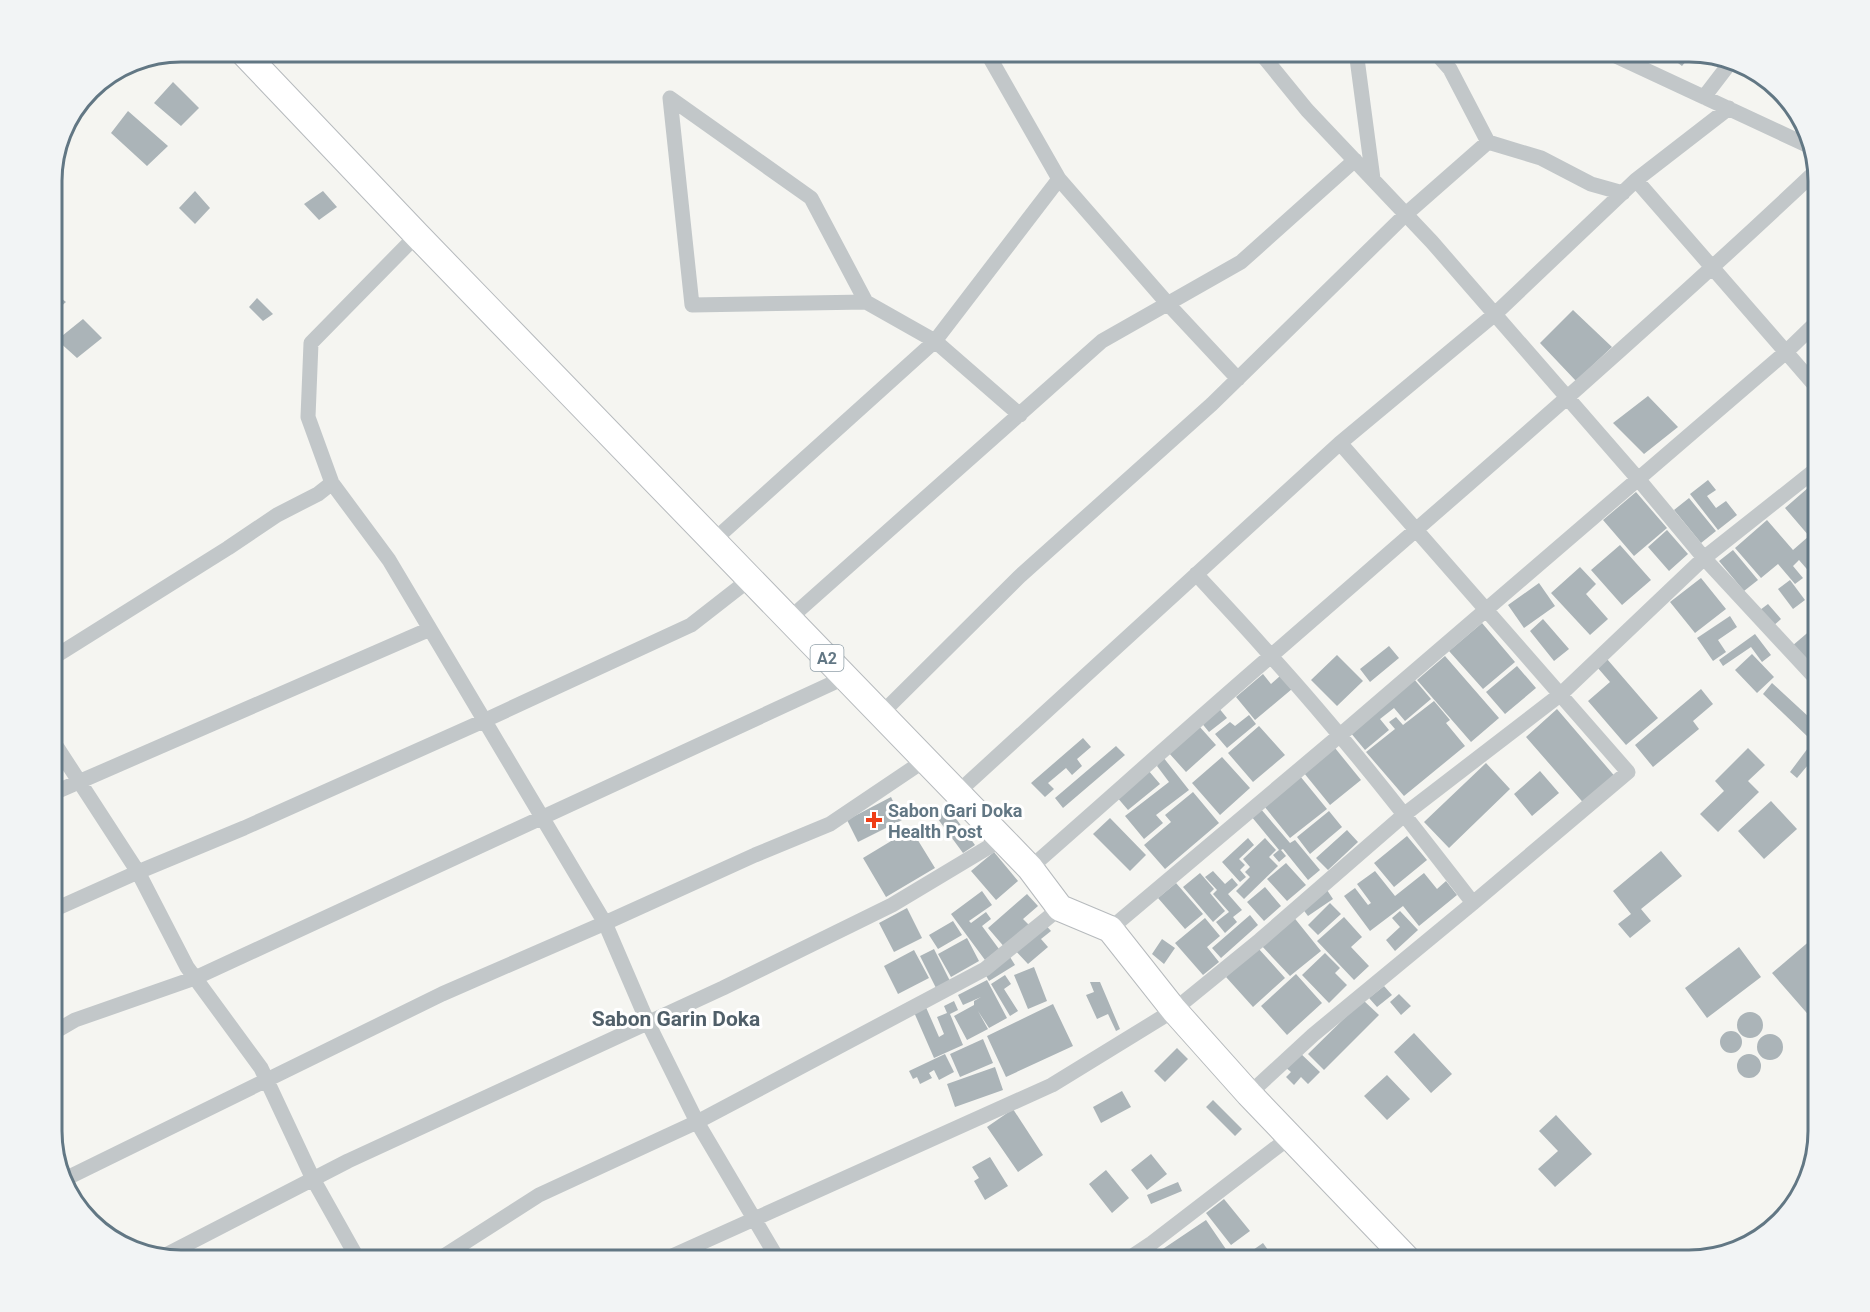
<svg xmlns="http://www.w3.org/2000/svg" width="1870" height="1312" viewBox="0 0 1870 1312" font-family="Roboto,sans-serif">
  <rect width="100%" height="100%" fill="#f5f5f1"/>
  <path fill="#abb4b8" d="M1662,51H1690L1694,52L1682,66Z
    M173,82L199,108L181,126L154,103Z
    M128,111L168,146L147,166L111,133Z
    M195,191L210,208L195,224L179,208Z
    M323,191L337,207L319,220L304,204Z
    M51,290L66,302L51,315Z
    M257,298L273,314L263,321L249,307Z
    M1573,310L1612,347L1576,381L1540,343Z
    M83,319L102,338L77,358L57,340Z
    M1648,396L1678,427L1644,454L1613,423Z
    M1708,480L1716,490L1707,496L1716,508L1726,501L1737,515L1718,530L1690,494Z
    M1817,480L1819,483V583L1799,560L1793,566L1803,578L1795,584L1778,564L1761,578L1735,548L1767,520L1793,550L1809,536L1785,508Z
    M1636,492L1667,528L1634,556L1603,520Z
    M1689,498L1716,531L1701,543L1674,510Z
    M1667,530L1688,554L1669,571L1648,547Z
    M1620,545L1651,580L1622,605L1591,570Z
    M1733,550L1758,580L1744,591L1719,561Z
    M1580,567L1596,584L1586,594L1608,619L1590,635L1551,593Z
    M1701,578L1726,609L1695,633L1670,602Z
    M1790,580L1805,600L1793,609L1778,589Z
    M1539,583L1555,606L1524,628L1508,605Z
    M1768,604L1781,619L1773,626L1760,610Z
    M1730,616L1737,627L1718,640L1726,652L1713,661L1697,638Z
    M1543,619L1569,649L1554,661L1530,631Z
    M1482,623L1515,662L1483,689L1449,651Z
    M1819,623V667L1814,672L1792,646Z
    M1755,634L1771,655L1762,662L1751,647L1723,666L1719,660Z
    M1389,646L1399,658L1370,682L1360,669Z
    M1752,654L1774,677L1757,693L1735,670Z
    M1337,655L1363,681L1337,706L1311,680Z
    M1445,656L1499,718L1471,742L1417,680Z
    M1607,659L1658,718L1626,745L1588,701L1610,682L1597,667Z
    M1517,666L1536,688L1505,714L1486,692Z
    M1263,674L1271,684L1280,676L1292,689L1255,720L1236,697Z
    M1414,679L1431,699L1405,721L1394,708L1380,719L1389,730L1365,750L1350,732Z
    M1772,683L1810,718L1814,714L1819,719V728L1809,738L1763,694Z
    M1701,689L1713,704L1693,721L1699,729L1653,767L1635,745Z
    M1434,701L1450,720L1446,723L1465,746L1404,796L1366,752L1395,729L1389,722L1396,717L1403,725Z
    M1218,707L1227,718L1209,732L1200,721Z
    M1557,709L1618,780L1587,807L1526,737Z
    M1249,715L1256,724L1227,748L1215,734L1230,722L1235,726Z
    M1199,726L1216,745L1186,772L1168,752Z
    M1259,726L1285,755L1253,782L1228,753Z
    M1083,738L1091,747L1077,759L1082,766L1072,775L1066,768L1048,783L1054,789L1045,797L1031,783Z
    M1116,746L1125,755L1063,808L1055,798Z
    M1335,748L1361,780L1330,805L1304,773Z
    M1748,748L1765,765L1748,781L1759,792L1718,832L1700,814L1724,791L1715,781Z
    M1808,748L1819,756V774L1808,765L1797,778L1790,772Z
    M1163,757L1189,790L1156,815L1163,823L1144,839L1125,816L1169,782L1157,766Z
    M1222,757L1250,788L1220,815L1192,783Z
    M1486,763L1510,789L1449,848L1424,822Z
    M1148,770L1160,784L1128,810L1116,796Z
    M1540,771L1559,793L1532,816L1514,794Z
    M1300,776L1327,809L1290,838L1264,806Z
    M1193,792L1219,823L1165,869L1144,845L1171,822L1165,815Z
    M891,797L902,820L858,842L847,820Z
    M1771,801L1797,829L1764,859L1738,831Z
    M947,806L975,845L963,853L935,815Z
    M1260,808L1290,843L1295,840L1320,870L1308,880L1283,849L1281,850L1286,856L1279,862L1273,855L1279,850L1251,816Z
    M1329,811L1342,827L1310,854L1297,837Z
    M1110,818L1146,855L1130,871L1093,834Z
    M911,829L935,868L886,897L863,858Z
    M1347,830L1358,842L1328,870L1316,858Z
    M1407,836L1427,860L1394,887L1374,863Z
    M1248,838L1254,845L1239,859L1245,865L1240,870L1246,877L1240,882L1222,862Z
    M1265,838L1276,850L1269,857L1278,866L1244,899L1236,891L1250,877L1245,872L1250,867L1243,859Z
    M1661,851L1682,876L1641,909L1651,921L1630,938L1618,924L1631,914L1613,891Z
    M994,852L1018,881L996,900L971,871Z
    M1286,863L1306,885L1287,901L1267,879Z
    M1213,871L1225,884L1232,878L1238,885L1228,894L1242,910L1233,917L1237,922L1225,933L1216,922L1229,912L1213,894L1217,890L1205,877Z
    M1375,871L1395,896L1424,873L1437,889L1446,881L1457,895L1419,926L1403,906L1370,931L1344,896L1355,888L1368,905L1371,903L1357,884Z
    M1200,873L1214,889L1210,893L1225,911L1213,922L1183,887Z
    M1176,883L1203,914L1185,929L1158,898Z
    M1265,887L1281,906L1264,921L1247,902Z
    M1327,890L1333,899L1308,916L1302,908Z
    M982,891L992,905L969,921L971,923L986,912L991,919L982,926L999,949L985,960L951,914Z
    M1027,894L1038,906L1023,919L1031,927L1006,949L988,928Z
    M1330,903L1341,914L1318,935L1308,925Z
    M907,908L922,938L894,952L879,923Z
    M1400,911L1418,930L1395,951L1386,940L1400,927L1392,918Z
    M1250,915L1258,925L1221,958L1212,948Z
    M1292,915L1321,951L1290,976L1260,944Z
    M1344,917L1362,937L1351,947L1369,966L1354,980L1317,941Z
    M1205,918L1220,936L1207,947L1219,962L1203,975L1175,943Z
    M953,921L962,935L938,949L929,935Z
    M1043,922L1051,931L1041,939L1048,947L1028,964L1013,948Z
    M1819,933V1027L1772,973Z
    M967,938L979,961L951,977L938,954Z
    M1162,939L1175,948L1164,964L1152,954Z
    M1739,947L1761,977L1707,1018L1685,988Z
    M1258,948L1285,978L1253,1007L1226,977Z
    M934,949L950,981L936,988L920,956Z
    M914,950L929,978L898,994L884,966Z
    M1325,953L1340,968L1335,973L1347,985L1329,1003L1302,975Z
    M1010,957L1015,965L989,981L984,972Z
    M1034,967L1047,1001L1028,1009L1014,975Z
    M1296,974L1322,1003L1287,1035L1261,1006Z
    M1005,975L1011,984L1004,989L1018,1011L1010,1016L991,984Z
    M987,980L1007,1018L989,1028L978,1011L988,1029L967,1040L954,1016L974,1005V1001L981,997L963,1005L958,995Z
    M1090,982H1100L1120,1029L1116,1031L1108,1014L1097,1019L1086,995L1094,992Z
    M1384,986L1392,995L1377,1007L1369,998Z
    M1399,994L1411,1006L1401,1015L1390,1002Z
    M1363,1000L1379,1015L1324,1070L1308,1054Z
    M954,1001L958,1010L950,1014L963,1045L934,1058L913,1010L925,1005L939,1037L944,1034L937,1017L947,1013L944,1006Z
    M1053,1004L1073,1046L1006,1077L987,1036Z
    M1737 1025a13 13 0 1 1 26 0a13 13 0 1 1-26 0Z
    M1720 1042a11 11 0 1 1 22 0a11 11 0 1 1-22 0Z
    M1414,1033L1452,1074L1431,1093L1394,1052Z
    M1757 1047a13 13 0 1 1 26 0a13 13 0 1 1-26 0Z
    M983,1039L993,1063L960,1077L950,1054Z
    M1177,1048L1188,1059L1165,1082L1154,1071Z
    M1298,1051L1320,1072L1308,1084L1301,1077L1294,1085L1286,1077L1291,1072L1284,1066Z
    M945,1054L954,1072L939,1080L934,1070L929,1073L932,1078L920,1084L917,1077L913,1079L909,1071Z
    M1737 1066a12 12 0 1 1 24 0a12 12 0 1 1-24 0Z
    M995,1067L1003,1090L955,1107L947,1084Z
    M1387,1075L1410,1099L1387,1120L1364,1096Z
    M1122,1091L1131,1107L1101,1123L1093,1107Z
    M1213,1100L1242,1129L1235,1136L1206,1107Z
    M1013,1109L1043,1155L1018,1172L987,1127Z
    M1556,1115L1592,1154L1555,1187L1538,1169L1558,1151L1539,1131Z
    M1151,1154L1167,1174L1147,1190L1131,1170Z
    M990,1157L1008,1186L985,1200L974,1181L979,1178L972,1167Z
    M1106,1170L1129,1198L1112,1213L1089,1184Z
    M1178,1182L1182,1191L1151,1204L1147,1195Z
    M1224,1199L1250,1231L1231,1245L1206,1213Z
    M1206,1220L1234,1261H1145Z
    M1263,1243L1276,1261H1245L1243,1257Z"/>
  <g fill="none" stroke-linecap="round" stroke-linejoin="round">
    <defs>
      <path id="trunk" d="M242,51L417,235L1002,839L1030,868L1060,908L1110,929L1174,1010L1249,1094L1409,1261"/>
    </defs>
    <use href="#trunk" stroke="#b6babd" stroke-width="28"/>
    <path stroke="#c2c7c9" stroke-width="15" d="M986,51L1059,179L1168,304L1238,379
      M1259,51L1307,110L1432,242L1639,480L1704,558L1819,682
      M1356,51L1373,179
      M1434,51L1450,69L1488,142L1541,158L1591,184L1623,193
      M1605,51L1811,147
      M1704,97L1730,63
      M1636,180L1819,390
      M417,235L311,343L308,417L332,483L389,560L605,923L648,1023L697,1122L779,1261
      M866,302L811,198L670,98L692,305L866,302L935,341L1020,415
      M713,541L935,341L1059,179
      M1196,574C1221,601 1246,627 1270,655C1342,734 1408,819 1473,903
      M789,619L1102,341L1241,262L1355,160
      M51,659L228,548L277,515L318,494L332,483
      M881,714L1019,577L1212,404L1406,214L1488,142
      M51,738L138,872L187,967L261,1068L313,1179L359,1261
      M957,793L1340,443L1495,314L1636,180L1729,108
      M51,794L430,629
      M1030,868C1111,797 1191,725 1272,655C1456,495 1640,337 1817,170
      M51,911L138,872L244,828L479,723L691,625L750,579
      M1110,929L1339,736L1786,352L1819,320
      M51,1034L75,1020L195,978L846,677
      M1249,1094L1313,1035L1473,903L1628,772L1340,443
      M63,1180L442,994L605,923L755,855L830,824L925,760
      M164,1256L348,1161L723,988L892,905L1002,839
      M436,1261L539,1195L697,1122L985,969L1060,908
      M661,1261L1052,1085L1174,1010L1260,940L1405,814L1561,694L1704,558L1819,467
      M1125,1261L1152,1243L1290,1137"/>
    <use href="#trunk" stroke="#fff" stroke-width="26"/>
  </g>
  <path fill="#ef3e17" stroke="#fff" stroke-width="2" d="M871 811h6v6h6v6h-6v6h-6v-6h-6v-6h6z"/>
  <g text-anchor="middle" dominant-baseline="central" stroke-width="6" stroke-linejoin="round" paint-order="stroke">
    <rect fill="#fff" stroke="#91a0a9" stroke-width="1.5" x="810.5" y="645" width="33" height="26" rx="4.5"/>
    <g font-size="16" font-weight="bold" fill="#627784">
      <text x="827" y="658">A2</text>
    </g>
    <g font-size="18" font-weight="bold" fill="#627784" stroke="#fff" text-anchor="start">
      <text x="888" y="810">Sabon Gari Doka<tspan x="888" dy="21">Health Post</tspan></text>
    </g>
    <g font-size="21" font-weight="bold" fill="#505f69" stroke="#fff">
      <text x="676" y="1019">Sabon Garin Doka</text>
    </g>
  </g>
  <path d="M0 0H1870V1312H0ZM181 62H1689A119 119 0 0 1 1808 181V1131A119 119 0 0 1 1689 1250H181A119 119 0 0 1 62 1131V181A119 119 0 0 1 181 62Z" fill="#f2f4f5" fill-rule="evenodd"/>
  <path fill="none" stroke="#627784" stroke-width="3" d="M181 62H1689A119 119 0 0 1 1808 181V1131A119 119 0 0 1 1689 1250H181A119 119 0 0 1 62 1131V181A119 119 0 0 1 181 62Z"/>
</svg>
